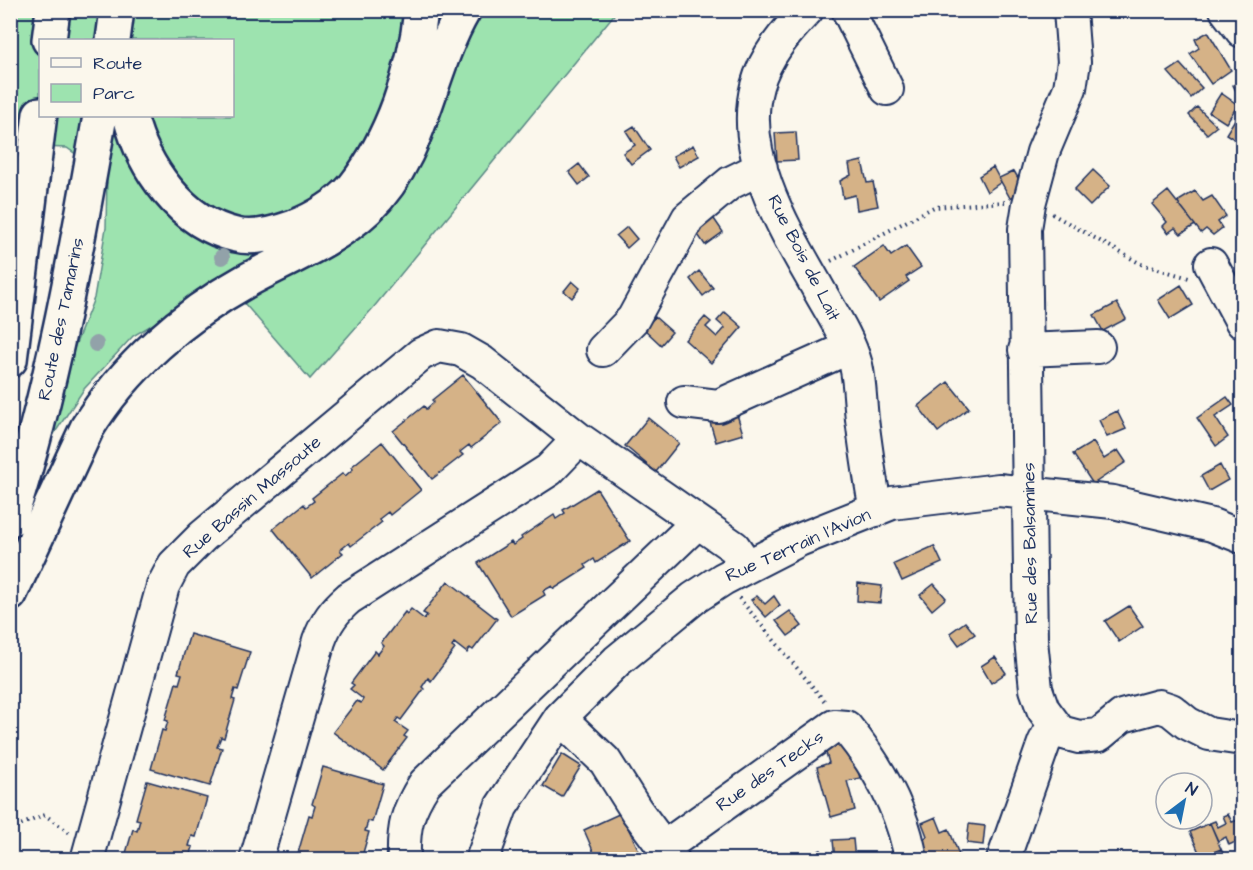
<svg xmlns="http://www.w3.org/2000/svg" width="1253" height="870" viewBox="0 0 1253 870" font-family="'Architects Daughter',sans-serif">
  <rect width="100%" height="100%" fill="#fbf7ec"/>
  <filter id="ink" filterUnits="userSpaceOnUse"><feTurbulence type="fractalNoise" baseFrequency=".0167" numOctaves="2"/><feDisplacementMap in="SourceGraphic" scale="12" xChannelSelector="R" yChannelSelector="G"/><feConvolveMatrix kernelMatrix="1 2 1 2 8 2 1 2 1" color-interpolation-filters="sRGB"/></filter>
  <g filter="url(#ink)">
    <path fill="#9de3af" stroke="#5c8986" stroke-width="1.5" fill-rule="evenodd" d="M11,11H617L373,308L310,379L225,281L133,336L84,389L40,455L73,351L94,298L106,228L107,176L67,148L12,146L11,152ZM40,40H232V116H40Z"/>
    <path fill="#d5b287" stroke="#1b2f5e" stroke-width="1.5" d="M1208,32L1231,70L1211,84L1190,54L1199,48L1195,39Z
      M1180,64L1202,88L1191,98L1168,72Z
      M1242,81V103L1233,85Z
      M1221,93L1238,105L1226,123L1209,112Z
      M1197,107L1217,126L1207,134L1189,115Z
      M1237,116L1242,119V139L1240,143L1226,134Z
      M634,126L650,150L631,164L623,153L635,145L626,131Z
      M796,132L798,160L777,161L775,133Z
      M693,145L699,156L679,167L673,156Z
      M862,161L867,183L873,182L878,206L857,210L855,195L843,198L840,181L851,175L849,164Z
      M579,164L589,177L579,185L569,172Z
      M993,167L1001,182L987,192L979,176Z
      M1093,170L1110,186L1090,206L1074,190Z
      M1014,171L1025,190L1010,198L999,178Z
      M1168,191L1195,225L1181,234L1175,228L1168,233L1163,226L1167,222L1152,204Z
      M1195,191L1203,201L1212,196L1226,216L1218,222L1222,228L1213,235L1206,229L1201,233L1177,202Z
      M712,216L723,232L705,245L694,229Z
      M627,227L637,239L627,248L616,236Z
      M884,246L891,256L906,246L921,267L906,277L909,281L879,302L854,267Z
      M699,271L713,288L703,296L690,279Z
      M572,281L580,288L572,298L564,291Z
      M1181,285L1193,305L1170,319L1158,300Z
      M1117,303L1126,319L1103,331L1094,315Z
      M725,312L742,327L711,363L685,340L705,317L711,322L706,327L717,337L725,328L717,321Z
      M655,317L672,332L661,345L644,329Z
      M463,375L502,423L471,448L469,445L460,452L463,455L432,479L393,431L424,406L426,409L434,402L432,400Z
      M948,382L969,408L938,432L918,406Z
      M1227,397L1233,405L1215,417L1228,437L1216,446L1197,418Z
      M736,411L743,434L716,442L709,419Z
      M1117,411L1126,429L1107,437L1099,420Z
      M648,418L679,443L656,472L625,446Z
      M382,442L421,490L390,515L388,512L379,519L382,522L351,546L349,543L340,550L343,553L312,578L273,529L304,504L306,507L314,501L312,498L343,473L345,476L353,469L351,467Z
      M1093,442L1104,459L1118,450L1126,462L1093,484L1073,454Z
      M1220,465L1228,480L1209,491L1201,476Z
      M597,489L630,541L596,563L594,559L585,565L587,568L554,589L552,586L543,591L545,595L511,616L478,563L511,542L513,545L522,539L521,537L554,515L556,519L565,513L563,510Z
      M934,546L942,563L902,581L894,564Z
      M448,581L497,619L473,650L470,648L467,653L454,643L452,647L455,649L431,681L428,678L422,687L424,689L401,720L398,718L395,722L408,731L404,736L407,738L383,770L333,732L357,701L361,703L363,699L350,689L354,685L351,683L375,651L378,654L384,646L381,643L405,612L407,614L411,609L424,619L427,615L423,613Z
      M858,583L882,586L880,603L857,601Z
      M934,584L946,598L932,610L920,595Z
      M757,596L765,604L774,596L780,605L766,617L751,600Z
      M1129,606L1143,626L1119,642L1105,621Z
      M790,611L802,626L788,636L776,621Z
      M965,622L975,634L959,645L950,633Z
      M190,634L250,652L238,690L235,689L232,699L235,700L224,738L221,737L217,747L222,748L210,786L151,769L162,730L165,731L168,721L165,720L176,683L179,684L182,674L178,673Z
      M995,657L1006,673L991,683L981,666Z
      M849,739L860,778L847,781L855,810L831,817L817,767L829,763L824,746Z
      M562,754L581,766L562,797L543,786Z
      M323,767L383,784L372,822L368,821L365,831L369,832L361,860H319L298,853L309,815L312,816L315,806L312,804Z
      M147,781L207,798L196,837L192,836L189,846L193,847L189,860H124L133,829L137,831L140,820L136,819Z
      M621,813L641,855L632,860H597L584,830Z
      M1228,814L1232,822L1242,819V839L1229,845L1226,837L1218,841L1210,823L1215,821L1218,827L1226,823L1223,816Z
      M936,817L942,832L949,829L959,855L950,860H929L921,842L927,836L922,823Z
      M1210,823L1221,849L1201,857L1190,832Z
      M969,824L985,826L983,845L967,843Z
      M853,839L855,860H835L833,840Z
      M1221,849L1224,855L1215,860H1202L1201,857Z
      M821,850L825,860H793Z"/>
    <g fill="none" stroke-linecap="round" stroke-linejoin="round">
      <defs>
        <path id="minor" d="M807,10C786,32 765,56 757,86C739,153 783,227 815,283C829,309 848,336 856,365C860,382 860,402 862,419C866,450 870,480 876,510
          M848,10L887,89
          M1070,10L1074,62L1070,88L1043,152L1029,204L1025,229L1031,640L1036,689L1043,709L1060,732L1079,737L1099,735L1122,716L1159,706L1171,710L1187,723L1209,734L1242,739
          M1226,10L1242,31
          M1211,264L1242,322
          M603,350L633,319L688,218L730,183L761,168
          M1025,350L1098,347
          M684,402L718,406L848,348
          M560,718L605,761L636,810L673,860
          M663,848L834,726L846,727C878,766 903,809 911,860
          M87,860L163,586L174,565L203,536L421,354L439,346L461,350L482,362L579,439L734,547L747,566
          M256,860L319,641C326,622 334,611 349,598L549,470L579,439
          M404,860C403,826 407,811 425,783L698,522
          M482,860L501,807L560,718L617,661L694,598L723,579L799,540L892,503L999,490L1113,502L1212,525L1242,537
          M1003,860L1044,743L1048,735L1058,729"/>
        <path id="highway" d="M49,40L53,10
          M113,40L117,10
          M130,116C143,167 181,223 236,235C255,240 277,233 294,227C315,219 340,204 354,187C392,139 415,71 421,10
          M10,360L40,114
          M10,519C53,387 76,252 100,116
          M10,594L87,428C124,368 184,315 246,281C286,259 333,241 367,209C424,154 426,75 464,10"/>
      </defs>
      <use href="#minor" stroke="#1b2f5e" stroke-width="36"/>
      <use href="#highway" stroke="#1b2f5e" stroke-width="38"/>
      <path stroke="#1b2f5e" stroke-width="4" stroke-dasharray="1.5 4.5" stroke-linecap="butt" d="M1052,214L1141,264L1189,278
        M831,261L934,207L1005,202
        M739,598L826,703
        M10,829L45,815L70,833"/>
      <use href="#minor" stroke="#fbf7ec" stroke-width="32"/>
      <use href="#highway" stroke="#fbf7ec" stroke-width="33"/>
    </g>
    <g fill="#92a2a9">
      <circle cx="222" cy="257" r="8"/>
      <circle cx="96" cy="344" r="8"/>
    </g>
  </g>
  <g text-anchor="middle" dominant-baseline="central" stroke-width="5" stroke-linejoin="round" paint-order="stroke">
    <g font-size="18" fill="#1b2f5e" stroke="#fbf7ec">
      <text transform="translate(804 258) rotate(63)">Rue Bois de Lait</text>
      <text transform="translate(61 319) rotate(-78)">Route des Tamarins</text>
      <text transform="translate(252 497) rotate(-41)">Rue Bassin Massoute</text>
      <text transform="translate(1030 543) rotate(-91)">Rue des Balsamines</text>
      <text transform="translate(798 545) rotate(-24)">Rue Terrain l'Avion</text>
      <text transform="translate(770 771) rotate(-35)">Rue des Tecks</text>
    </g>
  </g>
  <rect width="1253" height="870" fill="none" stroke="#fbf7ec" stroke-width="36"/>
  <rect x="18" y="18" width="1217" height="834" fill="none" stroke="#1b2f5e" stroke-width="2" filter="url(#ink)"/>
  <rect x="39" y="39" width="195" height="78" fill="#fbf7ec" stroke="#a1a7b3" stroke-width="1.5"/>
  <rect x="51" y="58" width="30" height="9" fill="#fbf7ec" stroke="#a1a7b3" stroke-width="1.5"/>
  <text x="93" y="69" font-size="18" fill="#1b2f5e">Route</text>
  <rect x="51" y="84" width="30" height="18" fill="#9de3af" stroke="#a1a7b3" stroke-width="1.5"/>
  <text x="93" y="99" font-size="18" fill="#1b2f5e">Parc</text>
  <g transform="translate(1184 801) rotate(32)"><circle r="28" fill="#fbf7ec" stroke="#a1a7b3" stroke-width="1.5"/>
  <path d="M0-4.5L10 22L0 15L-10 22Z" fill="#1f6fb2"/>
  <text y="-9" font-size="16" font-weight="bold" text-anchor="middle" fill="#1b2f5e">N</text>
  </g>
</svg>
